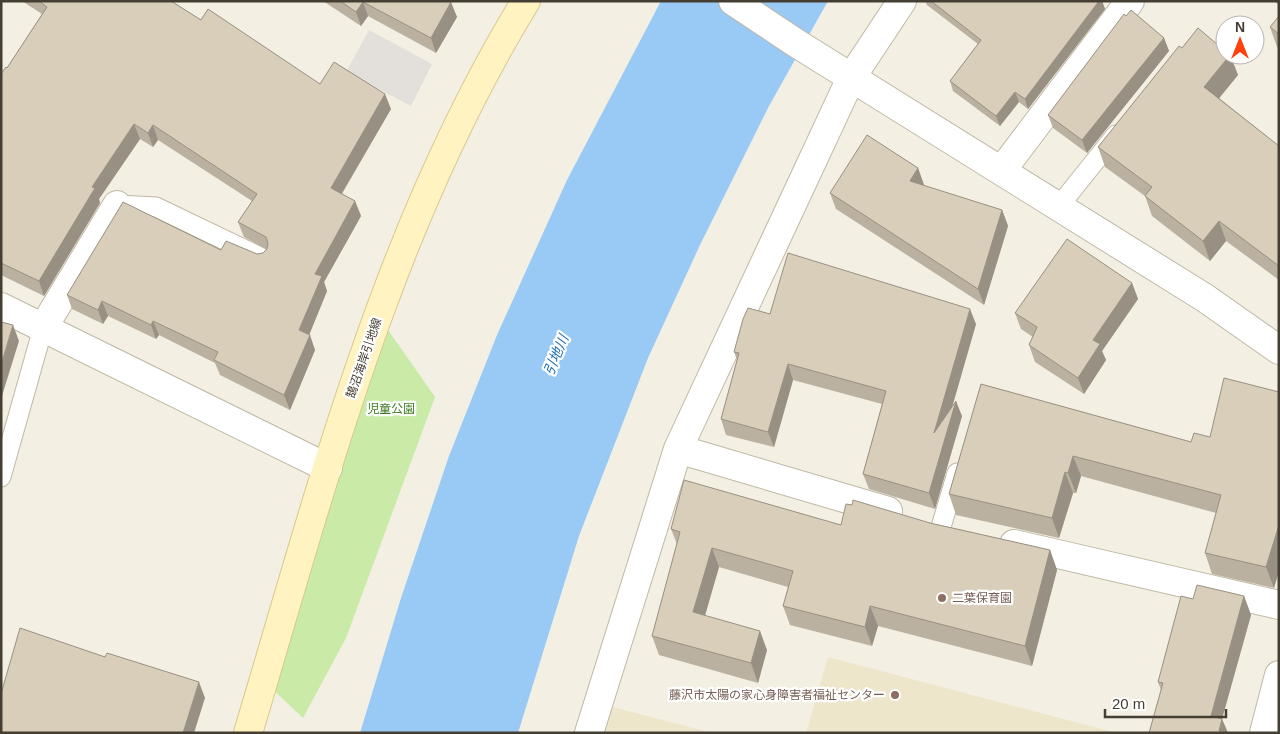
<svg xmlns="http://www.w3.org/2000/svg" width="1280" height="734" viewBox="0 0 1280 734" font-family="Arial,'Noto Sans JP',sans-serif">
  <rect width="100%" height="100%" fill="#f3efe3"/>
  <path fill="#eee6cb" d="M828,657L1117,733H806Z
    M609,706L712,733H602Z"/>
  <path fill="#c9eba7" d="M381,320L435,397L346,638L303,718L264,681Z"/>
  <path fill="#e3e0dc" d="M369,30L432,64L411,106L346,72Z"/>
  <path fill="#99caf6" d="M661,1H828L769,106L700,245L648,358L579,536L518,733H360L401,598L449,456L497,335L567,180Z"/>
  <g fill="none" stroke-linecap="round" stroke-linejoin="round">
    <defs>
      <path id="lane" d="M117,205L156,207L262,258
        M1059,206L1116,135
        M1,477L43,328
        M941,527L957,473"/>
      <path id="street" d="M733,1L796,43L1205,298L1279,350
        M1002,170L1130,1
        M1,307L328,468
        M43,328L117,205
        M678,449L888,511
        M1014,544L1279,605
        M589,733L678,449L851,78L902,1
        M1264,733L1279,675"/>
      <path id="secondary" d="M248,733C323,483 388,225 526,1"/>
    </defs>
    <use href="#lane" stroke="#bfb8a5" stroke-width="21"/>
    <use href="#street" stroke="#bfb8a5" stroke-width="30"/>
    <use href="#secondary" stroke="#d7c88e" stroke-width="30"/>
    <use href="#lane" stroke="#fff" stroke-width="19"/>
    <use href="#street" stroke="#fff" stroke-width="28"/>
    <use href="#secondary" stroke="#fff4c1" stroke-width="28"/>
  </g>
  <path fill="#bbb1a0" d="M22,1H171L201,20L320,84L391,109L342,194L355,201L361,216L324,282L327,291L309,335L315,350L290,410L220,375L215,363L159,335L156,339L108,316L103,324L72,309L67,295L221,250L257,254L263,253L266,249L244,237L238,222L252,201L158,140L153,147L140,139L99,199L100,203L44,296L1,275V74L7,68L42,14Z
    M323,1H449L457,17L436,53L368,16L361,26Z
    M925,1H1102L1105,9L1028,109L1019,102L1000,126L953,91L950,81L978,44L927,5Z
    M1274,1H1279V5Z
    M1279,16V48L1277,47L1270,27Z
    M1164,38L1169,51L1087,153L1053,128L1048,115Z
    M1182,48L1230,55L1238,75L1219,98L1279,146V280L1226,241L1210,261L1152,216L1145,196L1105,167L1098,147Z
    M918,168L924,185L923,186L1002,210L1008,226L984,305L836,209L830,193Z
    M1132,283L1138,299L1102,351L1106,360L1084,394L1035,362L1029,345L1033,337L1021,329L1015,313Z
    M770,314L976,324L952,407L962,416L935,509L869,489L863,474L882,404L793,380L774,447L726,435L721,419L737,360L734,352Z
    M981,384L1191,442L1210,437L1279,392V571L1274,588L1212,574L1205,553L1216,513L1081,476L1076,493H1073L1059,538L956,515L949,494Z
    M930,523L1050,550L1057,570L1032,666L878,626L872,646L790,625L783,606L788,587L719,567L705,616L767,650L758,683L659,655L652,636L677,544L671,529Z
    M1244,596L1251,615L1222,719L1228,733H1149L1161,690L1158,682L1193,599Z"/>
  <path fill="#989082" d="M1099,1H1102L1105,9L1028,109L1025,99Z
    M363,2L368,16L361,26L356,12Z
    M451,2L457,17L436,53L431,38Z
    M1164,38L1169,51L1087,153L1082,140Z
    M1230,55L1238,75L1212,107L1204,87Z
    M1015,92L1019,102L1000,126L996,116Z
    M385,94L391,109L336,203L331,188Z
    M134,124L140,139L99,199L100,203L44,296L39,281L92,187Z
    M153,125L158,140L153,147L148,133Z
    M918,168L924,185L916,198L910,181Z
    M355,201L361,216L324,282L327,291L305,345L299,330L315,274Z
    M1002,210L1008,226L984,305L978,289Z
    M1219,221L1226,241L1210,261L1203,241Z
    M1132,283L1138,299L1102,351L1106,360L1084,394L1078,378L1093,340Z
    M102,301L108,316L103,324L98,310Z
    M970,309L976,324L940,449L934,433Z
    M153,321L159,335L156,339L151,325Z
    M13,325L19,341L1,399V365Z
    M310,335L315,350L290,410L284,395Z
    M788,364L793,380L774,447L768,432Z
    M956,401L962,416L935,509L929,493Z
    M1073,456L1081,476L1076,493L1068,473Z
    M1065,472L1073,493L1059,538L1052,518Z
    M1279,525V571L1274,588L1266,567Z
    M712,548L719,567L700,632L693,612Z
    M1050,550L1057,570L1032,666L1025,646Z
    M1244,596L1251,615L1218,733L1211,716Z
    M870,606L878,626L872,646L865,627Z
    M760,631L767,650L758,683L751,663Z
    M199,682L205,698L194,733H183Z
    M1222,719L1228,733H1220L1219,731Z"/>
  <path fill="#d9ceba" stroke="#989082" d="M39,1H171L201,20L208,9L320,84L334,62L385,94L331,188L355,201L315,274L322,276L299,330L310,335L284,395L214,360L218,352L153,321L151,325L102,301L98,310L67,295L123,202L221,250L226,241L257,254L263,253L267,249L268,243L266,237L238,222L257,194L153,125L148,133L134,124L92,187L95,188L39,281L1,263V74L6,67L7,68L47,7Z
    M340,1H449L451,2L431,38L363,2L356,12Z
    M931,1H1099L1025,99L1015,92L996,116L950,81L981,40Z
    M1131,10L1164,38L1082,140L1048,115L1124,14L1126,16Z
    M1279,16V34L1270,27Z
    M1198,28L1225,51V55H1230L1204,87L1279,146V266L1219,221L1203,241L1145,196L1152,187L1098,147L1179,46L1182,48Z
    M867,135L918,168L910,181L1002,210L978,289L830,193Z
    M1067,239L1132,283L1093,340L1100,344L1078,378L1029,345L1037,327L1015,313Z
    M788,253L970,309L934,433L956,401L929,493L863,474L886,391L788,364L768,432L721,419L739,353L734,352L743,319L748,308L770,314Z
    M1,322L13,325L1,365Z
    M1224,378L1279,392V525L1266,567L1205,553L1221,495L1073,456L1068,473L1065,472L1052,518L949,494L981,384L1191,442L1194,433L1210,437Z
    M684,480L841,525L846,504L852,505L853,500L930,523L1050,550L1025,646L870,606L865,627L783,606L793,571L712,548L693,612L760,631L751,663L652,636L680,532L671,529Z
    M1197,585L1244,596L1211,716L1222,719L1219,731L1226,733H1149L1163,683L1158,682L1181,596L1193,599Z
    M20,628L105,657L107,653L199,682L183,733H1V694Z"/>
  <g fill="#8d6e63" stroke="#fff" stroke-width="2">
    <circle cx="942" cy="598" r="5"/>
    <circle cx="895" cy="695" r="5"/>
  </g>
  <g text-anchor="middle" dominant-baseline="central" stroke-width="4.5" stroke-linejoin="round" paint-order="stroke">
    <g font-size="12" fill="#453f33" stroke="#fff">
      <text transform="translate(364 358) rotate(-71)">鵠沼海岸引地線</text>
    </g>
    <g font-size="12" fill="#3e7b22" stroke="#fff">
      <text x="391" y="409">児童公園</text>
    </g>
    <g font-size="12" fill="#785e54" stroke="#fff" text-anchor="start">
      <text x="952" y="598">二葉保育園</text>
      <text x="885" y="695" text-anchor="end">藤沢市太陽の家心身障害者福祉センター</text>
    </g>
    <g font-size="14" font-style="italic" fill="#2371b9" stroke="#fff">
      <text transform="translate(556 355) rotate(-67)">引地川</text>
    </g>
  </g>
  <rect width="1280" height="734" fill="none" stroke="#453f33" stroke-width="5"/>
  <g transform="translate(1240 40)"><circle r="24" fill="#ffffff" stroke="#b5b2ad"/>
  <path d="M0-4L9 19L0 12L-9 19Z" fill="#ff410e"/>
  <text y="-8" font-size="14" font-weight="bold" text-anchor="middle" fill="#453f33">N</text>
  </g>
  <path d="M1105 709v8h121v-8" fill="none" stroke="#453f33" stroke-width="2.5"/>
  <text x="1112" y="709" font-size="15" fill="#453f33" stroke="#ffffff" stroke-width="4" paint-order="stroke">20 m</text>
</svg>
